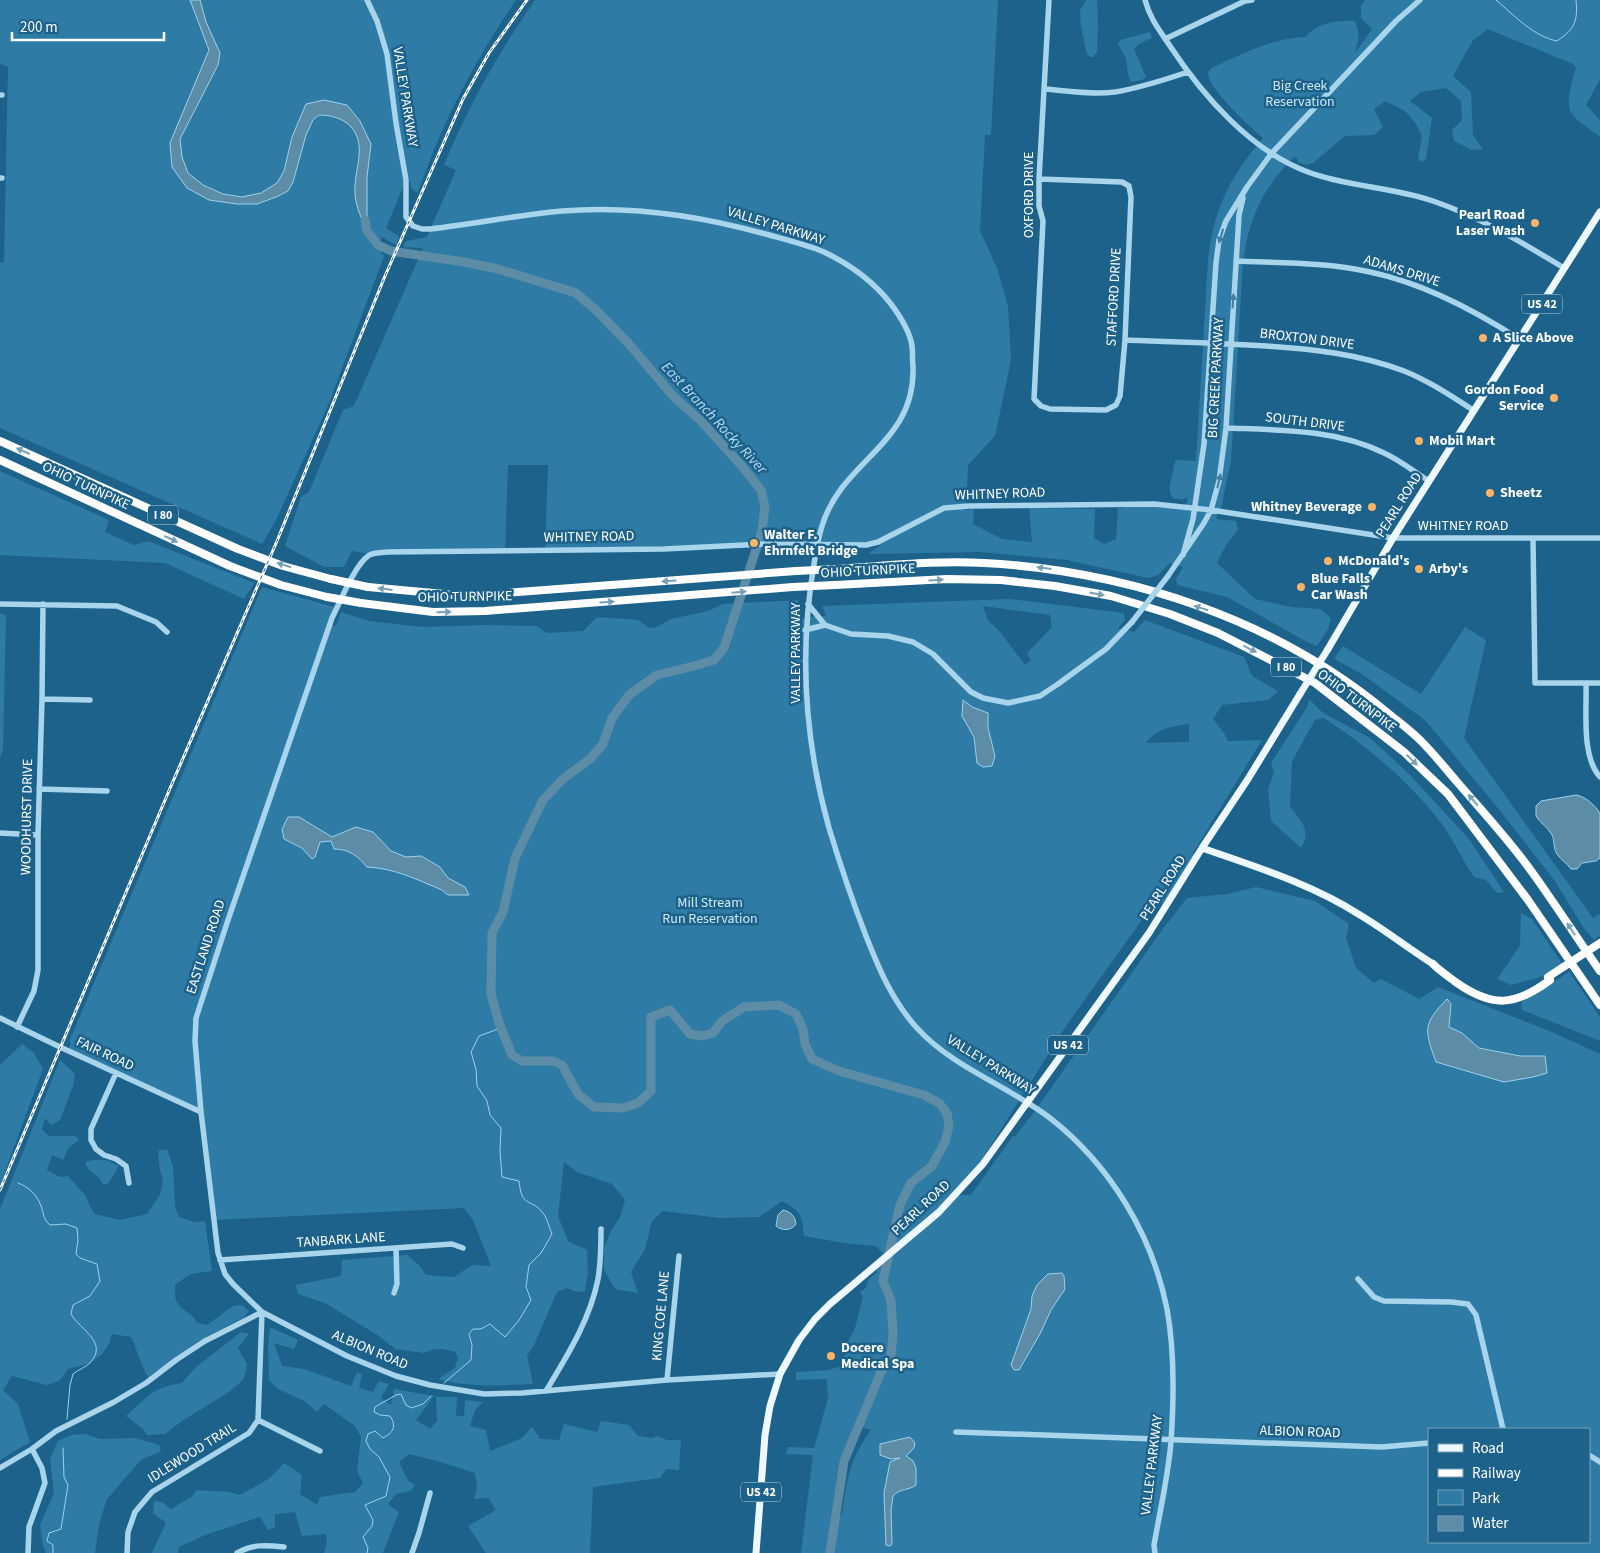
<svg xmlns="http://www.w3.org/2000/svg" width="1600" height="1553" viewBox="0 0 1600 1553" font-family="'Source Sans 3',sans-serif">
  <rect width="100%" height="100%" fill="#1d628a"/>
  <path fill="#2e7ca5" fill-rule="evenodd" d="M0,0H516C474,62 442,122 418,193L412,189L408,175L386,228L399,236L396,245L382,237L378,247L384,256L329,403L277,518L262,544L0,428V263L4,262L8,67L0,63Z
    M535,0H998L991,135H985L980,231L997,268L1008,306L1011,360L995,436L968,465L966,510L974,509L973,524L1002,539L1032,542L1029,508L1095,509L1094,538L1104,544L1116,539L1118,508H1123V504L1185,508L1188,497L1184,499H1174C1167,491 1170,485 1172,476C1174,470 1173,465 1176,460L1196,461L1208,260C1213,210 1231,175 1263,138C1251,128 1206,87 1208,72L1212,68C1241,54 1273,38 1305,37C1317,23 1337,20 1355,21C1361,39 1359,36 1355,53L1372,29L1361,18V5L1365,0H1600V79L1586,105L1600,120V137C1592,130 1579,123 1572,114C1564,104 1573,78 1576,68L1573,64L1488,29L1473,40L1453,76L1471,92L1473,135L1483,149L1472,150L1454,141L1452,130L1462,120L1461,101L1446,88L1421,92L1410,101L1432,118L1426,159L1422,162L1418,159L1422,136L1416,124L1405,111L1385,101L1374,109L1383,127L1374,135L1345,136L1313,163L1306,165L1298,162L1297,158L1294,157C1263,188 1249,217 1243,262L1231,461L1220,513H1218L1216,519L1236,521L1238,530L1226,545L1217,563L1255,599L1291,607L1320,609L1331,618L1328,629L1317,646L1307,642L1227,597L1177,585L1176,579L1183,567L1170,563L1158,575L1148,578L1067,560L980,552L868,554L881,545L545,551L548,465H508L505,552L363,553L352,551L344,567H324L285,546L301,497L309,492L343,410L354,406L423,248L403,247L406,241L427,237L456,170L444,165C469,105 498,53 535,0Z
    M1086,0H1097L1098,26L1097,52L1093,57H1090L1087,54L1081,27L1080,10Z
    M1150,32L1152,38L1139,44L1134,49L1146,77L1142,80L1131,82L1128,74L1126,58L1118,44L1120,40Z
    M0,471L109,520L105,532L134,545L148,541L254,583L244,599L165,563L0,555Z
    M262,587L334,607L326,628L331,625L336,626L341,612L369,621L423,627L486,625L536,626L547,633L583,631L597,617L638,620L649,628L657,627L671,619L708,611L723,604L798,600V618L826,616L822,606L1009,599L1124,613L1125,620L1118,628L1134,632L1145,620L1244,657L1252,676L1278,691L1268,700L1222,705L1213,719L1224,733L1228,741L1262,740L1193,853L1198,859L1178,892L1144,917L1068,1023L979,1164L956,1195H971L1013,1136L1015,1137L1029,1118H1030L1162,930L1187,898L1227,894L1256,887L1315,901L1349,924L1346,938L1356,968L1374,983L1381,979L1419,999L1438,987L1552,1032L1600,1054V1553H801L813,1455L786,1454L788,1447L814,1448L828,1398L827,1379L796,1380V1372L829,1370L844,1365V1349L855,1328L863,1297L860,1292L866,1288L868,1280L877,1272V1262L885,1256L876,1246L844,1243L804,1236C802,1214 801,1212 782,1201L759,1217L720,1218L663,1211L652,1221L645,1249L631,1272L638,1293L615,1289L604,1270V1248L611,1231L620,1217L625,1200L612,1184L577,1172L564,1162L558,1216L568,1241L587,1250L588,1273L585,1291L577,1292L567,1288L557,1292L534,1345L527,1356L533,1384C502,1385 469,1388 438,1379L455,1368L458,1357L455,1352L443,1349H435L424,1353L395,1349L379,1336L325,1303L298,1294L296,1285L341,1276L342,1260L407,1255L419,1265L426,1275L454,1277L472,1265L491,1266L473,1220L464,1208L213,1220L202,1113L68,1051L71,1043L69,1042L71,1037ZM983,606L1050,615L1052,627L1027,653L1031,660L1025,665L1001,633L988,620ZM1189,724V742L1146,743C1155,729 1174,726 1189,724ZM855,1425L871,1430C849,1460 847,1479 842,1515L830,1523L840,1459ZM1429,1429H1589V1542H1429Z
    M0,614L6,615L3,750L0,757Z
    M1465,627L1486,640L1464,738L1593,918L1600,914V935L1594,940L1583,927L1555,881L1501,812L1426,721L1362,674L1334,659L1343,646L1421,694Z
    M1309,699L1323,713L1370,738L1409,774L1469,839L1504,892L1497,893L1486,880L1474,877C1461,858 1452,836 1438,819C1404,777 1368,747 1324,718L1315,720L1292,761L1290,807C1301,820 1312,831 1301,848L1271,821L1268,789L1274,772L1271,763L1307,707Z
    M1521,913L1532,919L1563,965L1547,975L1511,985L1497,979L1520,946Z
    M1569,972L1600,1017V1041L1522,1010L1521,1008L1522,1001L1543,989Z
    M22,1044L34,1053L43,1069L0,1185V1065Z
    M60,1060L75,1074L73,1086L60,1120L51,1125L45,1118L42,1130L49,1136H75L79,1140L69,1147L63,1160L52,1155L47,1170L60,1177L68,1176L85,1195L94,1214L120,1220L147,1214L160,1195L163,1179L160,1171L158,1151L167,1149L173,1166L175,1206L179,1217L195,1222L205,1221L212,1271L190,1274L175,1285C175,1290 174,1297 177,1302C182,1311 193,1313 197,1323L207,1325L233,1306L242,1305L249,1311L244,1317L208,1336L148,1377C140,1364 138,1351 131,1337L112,1334L109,1344L102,1354L88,1364L68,1369L59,1381L47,1385L12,1376L3,1390L18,1404L30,1442L0,1460V1209Z
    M94,1160H106L119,1166L108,1184H103C99,1174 88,1173 85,1162Z
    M270,1327L298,1340L294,1349L274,1343L282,1366L304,1369L351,1386L357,1372L362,1374L359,1388L373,1392L379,1381L389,1384L381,1398L391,1405L394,1389L434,1396L416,1420L430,1429L437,1421L436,1397H457L456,1416H464L465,1400L483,1402L475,1410L470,1426L486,1430L490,1451L522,1438L532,1427L540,1439L559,1440L564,1424L597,1432L601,1421L629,1425L638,1436L652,1438L657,1436L667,1440H681L679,1470L666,1469L660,1478L593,1487L590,1553H486L468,1526L496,1510L488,1498L474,1499L477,1488L475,1473L437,1461L409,1454L399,1462L408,1481L415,1485L411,1491L396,1494L388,1504L399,1512L383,1553H324L327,1542L326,1534L302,1536L295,1512L275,1514V1527L268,1530L260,1517L205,1535L179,1547L178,1553H152L166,1523L153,1513L154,1501L162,1502L171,1509L193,1496L196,1490L229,1492L240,1495L270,1478L284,1463L302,1475L300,1494L317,1505L320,1497L355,1492L363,1483L357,1471L361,1437L355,1426L324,1404L317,1412L306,1402L278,1389L269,1380L268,1348Z
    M241,1332L249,1334L238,1348L247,1364L244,1379L229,1392L182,1421L165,1434L147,1435L143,1429L126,1416C148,1397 152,1387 182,1383L195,1368Z
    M85,1434L100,1439L135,1438L159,1445L161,1451L141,1460L107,1499L99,1524L95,1553H46L43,1545L40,1525L54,1493L50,1459L58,1441L71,1435Z"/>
  <path fill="#5d8ca7" stroke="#9cd2ed" d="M190,0H200L206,22L220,53L218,65L180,139L182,157L188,173L203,185L223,194L242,197L261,193L277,183L284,171L292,137L306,104L324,100L347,105L360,121L371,144L367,177V231C362,219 356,208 355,194C354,181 358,168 359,156C362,129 344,115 319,115L313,120L306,135L293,182L288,191L276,197L257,204H237L209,200L187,188L172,167L170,143L209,50Z
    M963,700L972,707L988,713V728L995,756L992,766L983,767L977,763L974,737L962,716Z
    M1576,795C1584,796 1596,805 1600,814C1600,822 1600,848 1600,858L1596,861L1582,863L1577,869H1571C1567,863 1561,860 1557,854C1553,848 1555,841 1552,835C1548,827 1540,823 1536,816V806L1541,801Z
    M288,817H299L332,837L356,827L373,832L391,851L406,857L421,856L440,867L448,878L465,887L469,895H448L442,890C418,880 394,868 367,867C358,856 349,849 334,849L331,841L320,842L315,857L312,859L302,848L284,839L282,829Z
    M1447,999L1451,1004L1449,1027L1462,1033L1479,1048L1520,1056H1545L1547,1073L1533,1077L1504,1082L1436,1062C1424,1029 1423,1024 1447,999Z
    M783,1210C791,1212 795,1216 796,1224C791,1231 782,1231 776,1226L778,1215Z
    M1062,1273L1064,1276L1065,1289L1051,1310L1040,1334L1019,1370H1014L1011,1365L1031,1309L1032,1296L1037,1285L1048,1274Z
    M910,1437L915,1443L914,1448L906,1456L913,1461L916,1468V1485C908,1491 900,1488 893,1496L891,1510L892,1544L890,1546L886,1545L884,1493L890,1462L900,1458L891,1459L880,1455V1444Z"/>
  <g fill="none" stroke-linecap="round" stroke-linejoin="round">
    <path stroke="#9cd2ed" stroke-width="1" d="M1496,0C1515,16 1533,36 1557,41C1575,29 1578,21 1576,0
      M18,1183C29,1187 37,1195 41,1206C44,1214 43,1219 50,1225L66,1224L77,1228L78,1240L76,1254L80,1258L97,1264L100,1281L90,1296L73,1305L71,1314C80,1330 109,1342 90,1363C86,1367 78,1370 73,1374L70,1385L67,1419
      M444,1383L471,1360L472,1345L469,1334L473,1329H481L490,1324L505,1337L519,1320L531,1300L526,1287L529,1265L541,1253L552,1234C549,1227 547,1217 542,1212C530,1197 522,1209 519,1181L502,1177L500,1151L501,1128L490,1115L487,1101L477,1086L476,1069L471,1052L479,1036L501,1028
      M53,1553V1545L47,1541L49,1533L61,1529L68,1485L64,1477L63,1448
      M367,1553L368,1548L363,1537L372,1526L373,1520L365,1505L386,1496L390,1477L379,1457L370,1449L366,1441L368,1434L375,1431L383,1438C393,1433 397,1426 390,1416L380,1415L374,1412L375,1407L396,1395L401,1394L406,1405L411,1408L423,1404L431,1396"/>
    <path stroke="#5d8ca7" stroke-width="9" d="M365,220L367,231L378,245L391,251L464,262L498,269L576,293L597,311L628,343L674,397L701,421L741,465L761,490L765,507L762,531L724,648L714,660L694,666L657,675L629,695L612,718L603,744L590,759L563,779L543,800L515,858L503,912L492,933L491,994L499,1023L512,1055L522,1061H553L562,1065L578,1094L594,1107L623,1108L638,1103L651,1091V1017L670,1010L690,1034L702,1036L713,1033L722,1021L744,1007L779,1005L796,1014L803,1029L805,1044L812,1059L839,1071L924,1095L939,1103L947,1113L949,1126L945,1142L932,1166L911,1183L900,1205L883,1281L891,1300L893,1334L891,1356L881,1372L844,1461L830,1553"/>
    <path stroke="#a8d4ec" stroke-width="5.5" d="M367,0L377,21L387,54L396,123L406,180V217L413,226L422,229H430C474,224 518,215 562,211C632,205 702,216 769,235C787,240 807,245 824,252C849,264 874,282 891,304C900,316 910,332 912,346C913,353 912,359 913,366C916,445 842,459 822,526C818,539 816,551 814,564C799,652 805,742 829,828C840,864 852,900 866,936C879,969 892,1000 916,1027C953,1068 1007,1085 1050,1118C1110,1165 1152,1234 1167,1309C1175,1352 1174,1398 1171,1442C1168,1477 1160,1511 1154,1545L1155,1553
      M1145,0C1151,21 1159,29 1170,46C1203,96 1251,151 1308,172C1348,187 1393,187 1433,201C1480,217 1523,243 1564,268
      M1165,39L1245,1L1252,0
      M1045,89C1068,91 1092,95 1115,92C1140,88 1164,80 1188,72
      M0,95H2
      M0,178H2
      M1039,179L1122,182L1129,186L1131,197L1125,340L1120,396L1116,405L1106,410L1050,409L1041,406L1034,399L1043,221L1039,206V179L1049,0
      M1236,261C1280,263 1326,262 1370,272C1423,283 1474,310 1519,339
      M1125,340C1172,342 1219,343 1266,346C1313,349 1359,354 1404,371C1429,381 1451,396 1473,410
      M1226,428C1279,430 1335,429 1384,453C1400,460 1414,472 1429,481
      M1533,538L1535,683H1600
      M1183,555L1193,519L1204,444L1216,263L1219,240L1226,221L1247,187L1271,154L1396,21L1420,0
      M1168,576L1204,523L1211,510L1219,481L1226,428L1239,215L1243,198
      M0,604L117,606L156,622L167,632
      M808,604L825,625L851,634L888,636L913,642L933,654L971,692L983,698L1008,703L1040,696L1058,684L1106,649L1132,622
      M805,630L825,625
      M1586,683C1587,711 1581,756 1600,777
      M42,699L90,700
      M39,789L107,791
      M0,833L38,835
      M0,1018L60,1047L201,1112
      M17,1027L34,991L38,970V835L42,699L43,604
      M116,1073L91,1129V1140L96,1149L104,1155L116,1159L126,1166L129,1183
      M220,1260L452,1244L463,1248
      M1358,1279L1374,1297L1384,1301L1451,1302L1468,1304L1476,1315L1503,1429
      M394,1293L397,1284L396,1249
      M780,1374L667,1380L522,1393L484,1394L430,1385L396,1376L347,1356L262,1312L233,1284L225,1274L218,1253L201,1112L195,1041L196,1018L227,923L332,618C340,602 355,565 368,556C373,552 382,553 388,552L664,549L765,544L866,545L878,542L944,508L969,506L1154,504L1211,510L1393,538H1600
      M667,1380L679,1256
      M546,1391C567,1356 590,1320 598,1279C601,1262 601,1245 601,1229
      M258,1420L320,1451
      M956,1432L1382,1447L1429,1443
      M1589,1455L1600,1462
      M0,1468L32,1449L56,1431L114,1402L146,1383L176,1360L205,1341L262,1312
      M28,1553L29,1527L45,1483L42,1468L32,1449
      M127,1553L128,1532L135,1512L152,1492L249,1433L258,1420L262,1312
      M237,1553C253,1544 266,1545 284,1547
      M412,1553L419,1533L430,1493"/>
    <path stroke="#eef8ff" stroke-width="7" d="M1328,649L1393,538L1600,212
      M1202,848C1256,867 1312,884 1360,915C1385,930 1408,948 1433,964
      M756,1553L765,1435L770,1406L780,1374L799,1340L815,1319L830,1304L939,1212L983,1164L1149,933L1202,848L1248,779L1300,694"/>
    <path stroke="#fff" stroke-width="8" d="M0,441L238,549L283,566L331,579
      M0,460L230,566L281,585L327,597
      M836,569C885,566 936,560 984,563C1130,571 1277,620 1389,714C1400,723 1411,731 1421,741C1434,754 1446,769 1458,783C1483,812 1509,840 1532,872C1555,904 1577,938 1600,971
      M835,585L947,579L1001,580L1055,586L1111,596L1170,614L1218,633L1315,683L1404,752L1448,794L1528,900L1600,1005
      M368,587L455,595L493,594L796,571
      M361,603L433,612L485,611L793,587
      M1433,964C1440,971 1449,977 1457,983C1493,1008 1515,1006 1550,980"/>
    <defs>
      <path id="rail" d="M0,1190L171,786L277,541L385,276L426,183L463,99L489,53L527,0"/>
    </defs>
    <use href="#rail" stroke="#fff" stroke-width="3"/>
    <use href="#rail" stroke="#1d628a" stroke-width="1" stroke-dasharray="4" stroke-linecap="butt"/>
    <path stroke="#a8d4ec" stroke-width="5.5" d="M1132,622L1168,576"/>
    <path stroke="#eef8ff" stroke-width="7" d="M1300,694L1328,649"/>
    <path stroke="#fff" stroke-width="8" d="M796,571L836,569
      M331,579L368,587
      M793,587L835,585
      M327,597L361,603
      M1548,977L1600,943"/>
  </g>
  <defs><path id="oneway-solid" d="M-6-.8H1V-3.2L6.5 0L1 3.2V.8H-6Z" transform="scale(1.25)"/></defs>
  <g fill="#407ea2">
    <use href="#oneway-solid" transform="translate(1221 236) rotate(107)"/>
    <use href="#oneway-solid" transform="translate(1233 301) rotate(-86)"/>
    <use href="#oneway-solid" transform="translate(1219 481) rotate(-77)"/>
  </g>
  <g fill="#77a1b9">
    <use href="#oneway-solid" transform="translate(23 451) rotate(-156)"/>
    <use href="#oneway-solid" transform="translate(171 539) rotate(25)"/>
    <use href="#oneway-solid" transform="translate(284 565) rotate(-162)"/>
    <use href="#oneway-solid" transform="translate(1044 568) rotate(-173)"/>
    <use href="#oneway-solid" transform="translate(936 580) rotate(-3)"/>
    <use href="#oneway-solid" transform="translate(669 581) rotate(176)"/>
    <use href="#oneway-solid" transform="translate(385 589) rotate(-173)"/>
    <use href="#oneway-solid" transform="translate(739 592) rotate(-5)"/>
    <use href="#oneway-solid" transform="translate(1097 594) rotate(11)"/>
    <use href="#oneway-solid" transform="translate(607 602) rotate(-4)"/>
    <use href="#oneway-solid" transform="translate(1201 608) rotate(-162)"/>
    <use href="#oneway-solid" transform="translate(444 612) rotate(-1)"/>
    <use href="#oneway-solid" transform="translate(1250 649) rotate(26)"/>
    <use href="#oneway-solid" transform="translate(1412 760) rotate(44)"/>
    <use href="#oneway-solid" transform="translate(1473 800) rotate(-131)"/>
    <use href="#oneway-solid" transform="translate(1571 929) rotate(-124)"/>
  </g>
  <g fill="#fbb367" stroke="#1d628a" stroke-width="2">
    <circle cx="1535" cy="223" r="5"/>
    <circle cx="1483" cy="338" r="5"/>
    <circle cx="1554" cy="398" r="5"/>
    <circle cx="1419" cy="441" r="5"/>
    <circle cx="1490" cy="493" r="5"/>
    <circle cx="1372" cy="507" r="5"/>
    <circle cx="754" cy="543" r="5"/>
    <circle cx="1328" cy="561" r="5"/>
    <circle cx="1419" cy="569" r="5"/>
    <circle cx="1301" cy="587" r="5"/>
    <circle cx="831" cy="1356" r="5"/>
  </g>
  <g text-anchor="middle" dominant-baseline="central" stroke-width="5" stroke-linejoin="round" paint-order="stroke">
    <g fill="#1d628a" stroke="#bbd0dc" stroke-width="1">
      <rect x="1522" y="294.5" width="40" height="19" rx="4"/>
      <rect x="148" y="505.5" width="30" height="19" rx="4"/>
      <rect x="1271" y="657.5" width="30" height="19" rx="4"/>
      <rect x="1048" y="1035.5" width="40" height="19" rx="4"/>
      <rect x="741" y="1482.5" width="40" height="19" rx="4"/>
    </g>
    <g font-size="12" font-weight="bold" fill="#fff">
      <text x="1542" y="304">US 42</text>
      <text x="163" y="515">I 80</text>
      <text x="1286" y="667">I 80</text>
      <text x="1068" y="1045">US 42</text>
      <text x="761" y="1492">US 42</text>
    </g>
    <g font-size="14" fill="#ceeaf9" stroke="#1d628a">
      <text x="1300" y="86">Big Creek<tspan x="1300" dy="16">Reservation</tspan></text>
      <text x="710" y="903">Mill Stream<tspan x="710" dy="16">Run Reservation</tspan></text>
    </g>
    <g font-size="14" fill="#fff" stroke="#1d628a">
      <text transform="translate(405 97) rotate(81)">VALLEY PARKWAY</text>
      <text transform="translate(1029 195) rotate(-90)">OXFORD DRIVE</text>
      <text transform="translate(776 226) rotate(17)">VALLEY PARKWAY</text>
      <text transform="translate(1402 271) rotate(17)">ADAMS DRIVE</text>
      <text transform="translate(1114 297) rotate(-87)">STAFFORD DRIVE</text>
      <text transform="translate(1307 339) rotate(7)">BROXTON DRIVE</text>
      <text transform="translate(1216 378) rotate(-87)">BIG CREEK PARKWAY</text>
      <text transform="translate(1305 422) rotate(7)">SOUTH DRIVE</text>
      <text transform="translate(86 486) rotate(25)">OHIO TURNPIKE</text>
      <text transform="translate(1000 494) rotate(-2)">WHITNEY ROAD</text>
      <text transform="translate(1399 505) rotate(-58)">PEARL ROAD</text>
      <text x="1463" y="526">WHITNEY ROAD</text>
      <text transform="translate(589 537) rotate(-1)">WHITNEY ROAD</text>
      <text transform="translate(868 571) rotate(-3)">OHIO TURNPIKE</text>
      <text transform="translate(465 597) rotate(-1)">OHIO TURNPIKE</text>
      <text transform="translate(796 653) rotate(-90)">VALLEY PARKWAY</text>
      <text transform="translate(1357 701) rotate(37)">OHIO TURNPIKE</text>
      <text transform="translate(27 817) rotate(-89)">WOODHURST DRIVE</text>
      <text transform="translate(1163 888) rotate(-58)">PEARL ROAD</text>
      <text transform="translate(206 947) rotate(-72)">EASTLAND ROAD</text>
      <text transform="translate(105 1054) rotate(25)">FAIR ROAD</text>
      <text transform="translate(991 1065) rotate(32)">VALLEY PARKWAY</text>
      <text transform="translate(921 1208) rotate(-43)">PEARL ROAD</text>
      <text transform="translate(341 1240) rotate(-4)">TANBARK LANE</text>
      <text transform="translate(661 1316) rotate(-85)">KING COE LANE</text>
      <text transform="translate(370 1350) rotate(23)">ALBION ROAD</text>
      <text transform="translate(1300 1432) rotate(2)">ALBION ROAD</text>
      <text transform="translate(192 1453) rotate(-32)">IDLEWOOD TRAIL</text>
      <text transform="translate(1152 1465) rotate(-83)">VALLEY PARKWAY</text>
    </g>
    <g font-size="14" font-weight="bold" fill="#fff" stroke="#1d628a" text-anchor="start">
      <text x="1525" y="215" text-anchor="end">Pearl Road<tspan x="1525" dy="16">Laser Wash</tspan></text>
      <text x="1493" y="338">A Slice Above</text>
      <text x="1544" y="390" text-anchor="end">Gordon Food<tspan x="1544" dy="16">Service</tspan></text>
      <text x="1429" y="441">Mobil Mart</text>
      <text x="1500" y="493">Sheetz</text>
      <text x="1362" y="507" text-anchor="end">Whitney Beverage</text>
      <text x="764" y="535">Walter F.<tspan x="764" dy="16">Ehrnfelt Bridge</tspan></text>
      <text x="1338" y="561">McDonald's</text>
      <text x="1429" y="569">Arby's</text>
      <text x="1311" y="579">Blue Falls<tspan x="1311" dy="16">Car Wash</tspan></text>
      <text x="841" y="1348">Docere<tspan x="841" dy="16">Medical Spa</tspan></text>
    </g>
    <g font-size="15" font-style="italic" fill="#b4ddf3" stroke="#1d628a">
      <text transform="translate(714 418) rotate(47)">East Branch Rocky River</text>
    </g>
  </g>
  <rect x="1428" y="1428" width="162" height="115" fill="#1d628a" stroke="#77a1b9"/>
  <rect x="1438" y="1444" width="25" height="8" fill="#eef8ff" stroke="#77a1b9"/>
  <text x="1472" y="1453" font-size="15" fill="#ffffff">Road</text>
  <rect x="1438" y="1469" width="25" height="8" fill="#ffffff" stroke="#77a1b9"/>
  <text x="1472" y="1478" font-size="15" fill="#ffffff">Railway</text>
  <rect x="1438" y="1490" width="25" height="15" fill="#2e7ca5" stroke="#77a1b9"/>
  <text x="1472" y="1503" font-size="15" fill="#ffffff">Park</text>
  <rect x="1438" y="1516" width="25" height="15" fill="#5d8ca7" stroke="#77a1b9"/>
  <text x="1472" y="1528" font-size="15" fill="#ffffff">Water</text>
  <path d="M12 32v8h152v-8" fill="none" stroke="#ffffff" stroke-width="2.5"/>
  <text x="20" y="32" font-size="15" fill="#ffffff" stroke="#1d628a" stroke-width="4" paint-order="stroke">200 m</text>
</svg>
